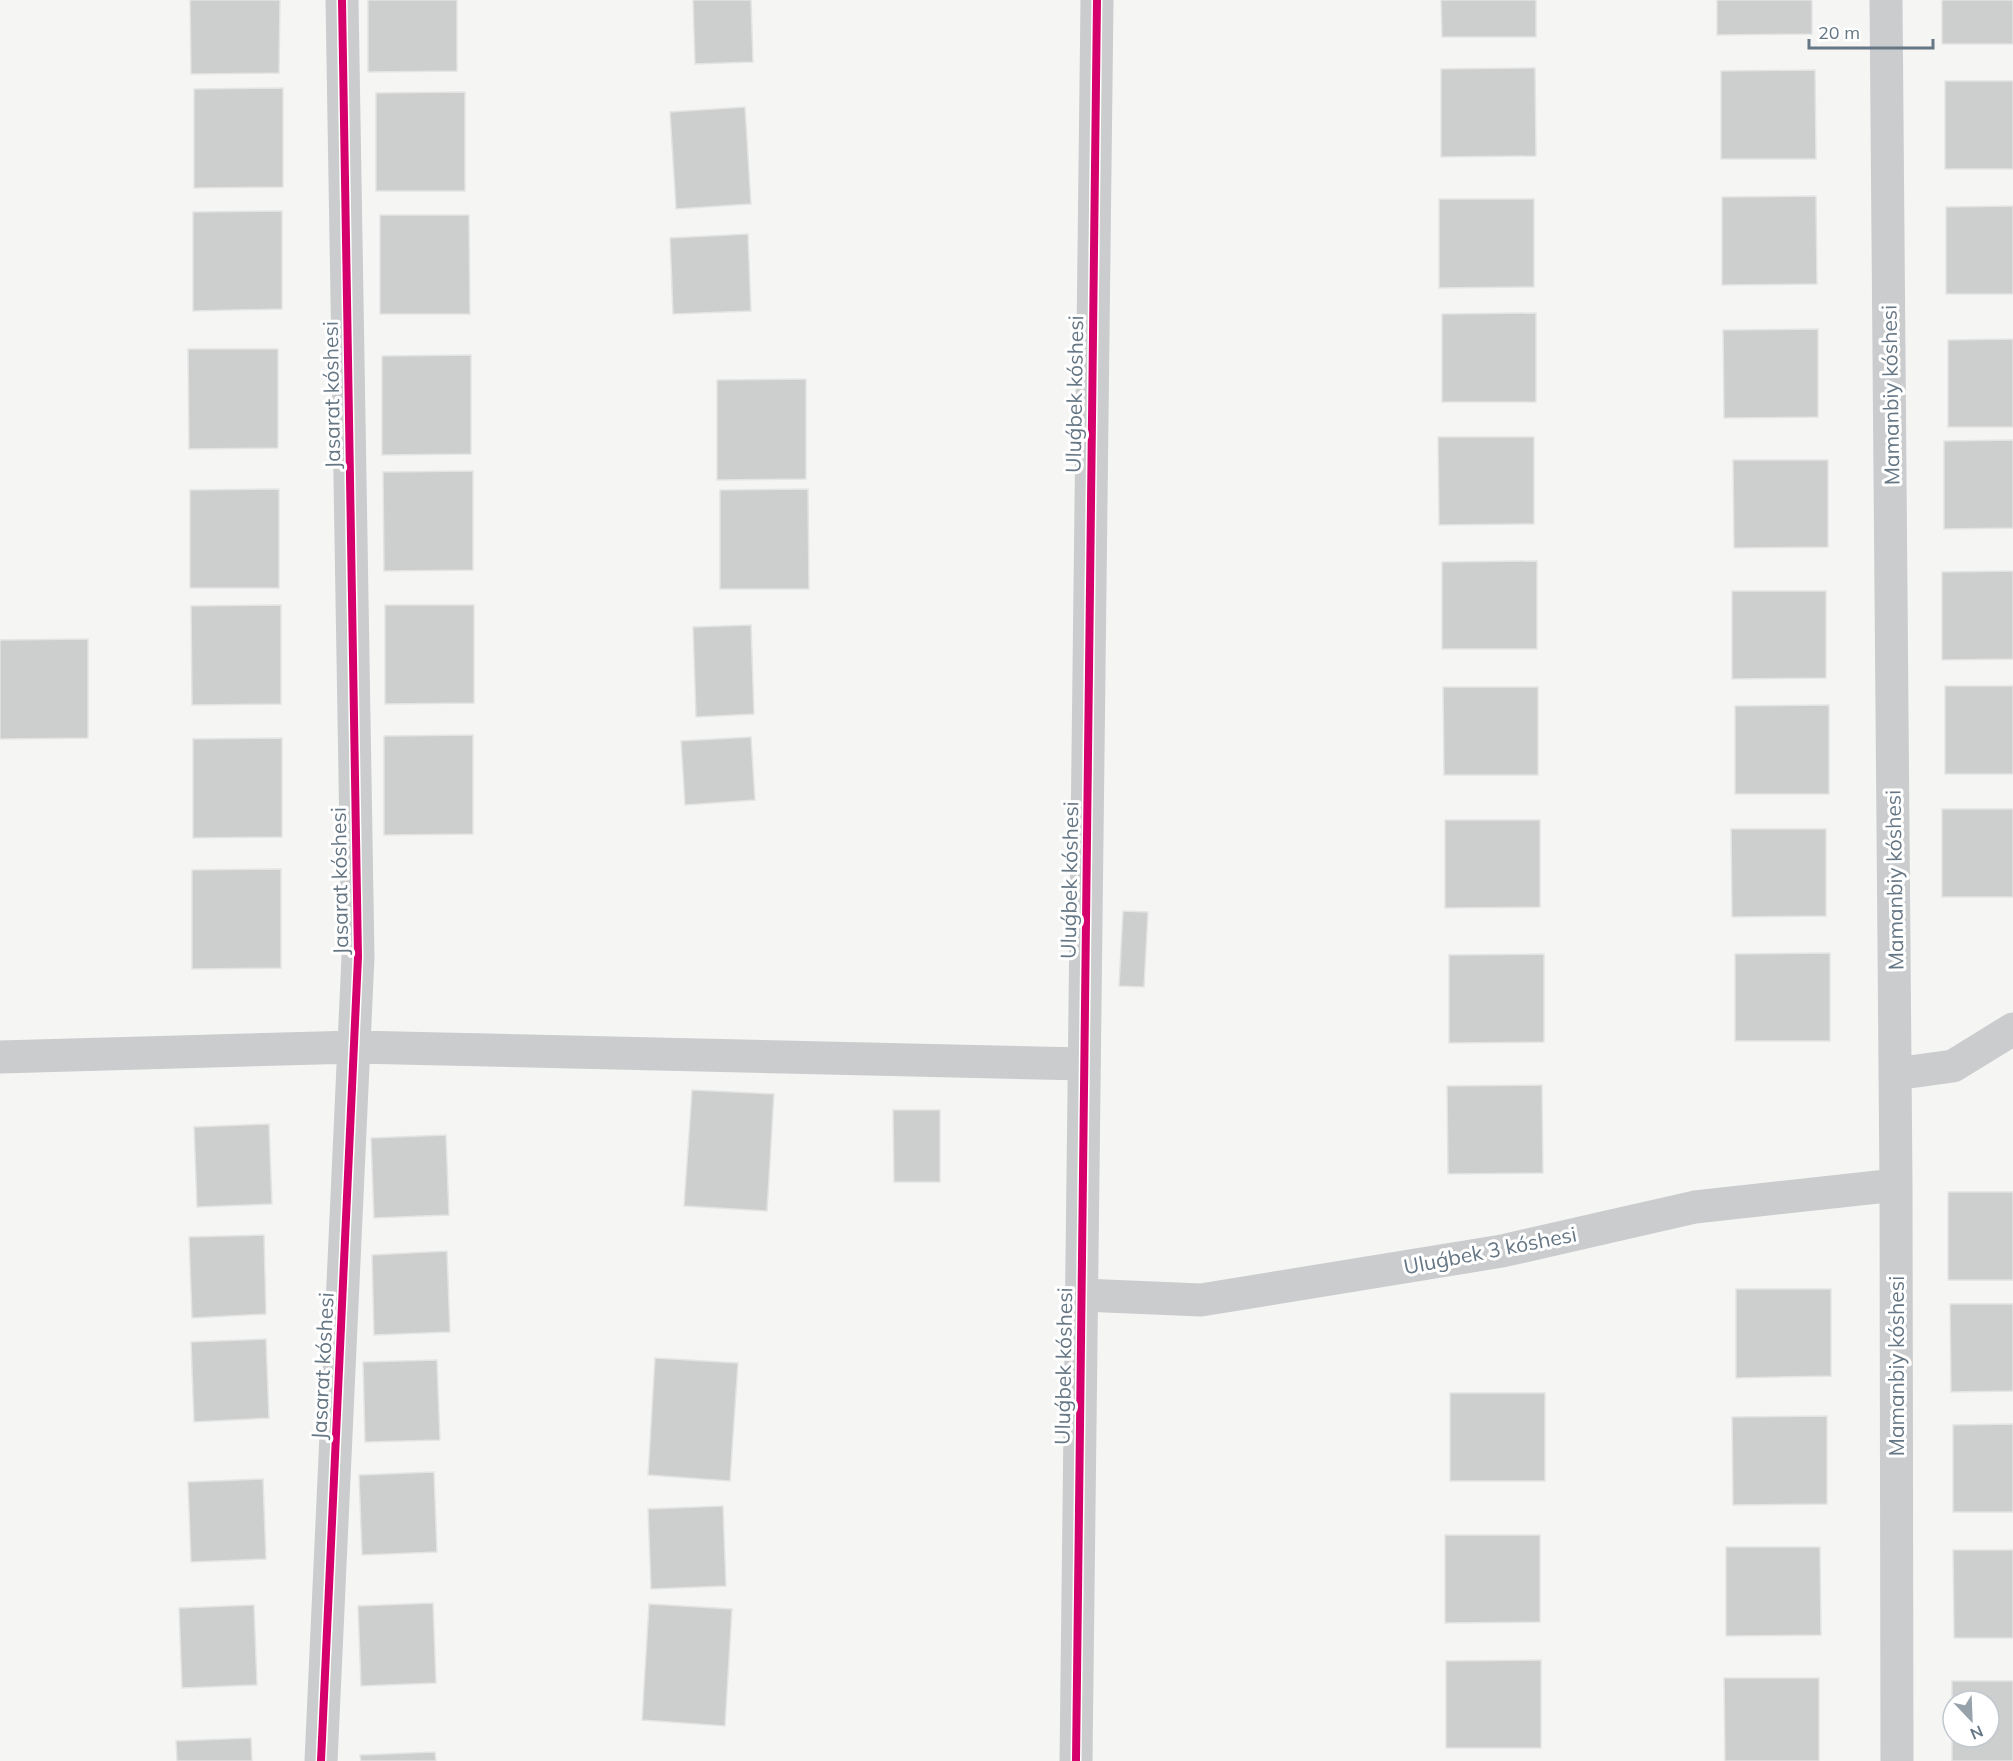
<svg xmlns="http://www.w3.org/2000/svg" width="2013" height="1761" viewBox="0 0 2013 1761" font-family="Mulish,sans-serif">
  <rect width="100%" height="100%" fill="#f5f5f4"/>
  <path fill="#cdcfcf" stroke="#e4e4e4" stroke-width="1.5" fill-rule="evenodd" d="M190,0H280L279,73L191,74Z
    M368,0H457V71L368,72Z
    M693,0H751L753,62L695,64Z
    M1441,0H1536V37H1442Z
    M1717,0H1812V34L1717,35Z
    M1942,0H2013V44H1942Z
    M1535,68L1536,156L1441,157V69Z
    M1815,70L1816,159H1721V71Z
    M1945,81H2013V169H1945Z
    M283,88V187L194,188V89Z
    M465,92V191H376V93Z
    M745,107L751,204L676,209L670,112Z
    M1816,196L1817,284L1722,285V197Z
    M1439,199H1534V287L1439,288Z
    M2013,206V294H1946V207Z
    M282,211V309L193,311V212Z
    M380,215H469L470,314H380Z
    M748,234L751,311L673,314L670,238Z
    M1536,313V402H1442V314Z
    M1818,329V417L1724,418L1723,330Z
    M2013,339V427H1948V340Z
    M188,349H278V448L189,449Z
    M471,355V454L382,455V356Z
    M806,379V479L717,480V380Z
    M1438,437H1534V524L1439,525Z
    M2013,440V528L1944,529V441Z
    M1733,460H1828V547L1734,548Z
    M473,471V570L384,571L383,472Z
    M279,489V588H190V490Z
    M808,489L809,589H720V490Z
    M1537,561V649H1442V562Z
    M2013,571V659L1942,660V572Z
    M1732,591H1826V678L1732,679Z
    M281,605V704L192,705L191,606Z
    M385,605H474V703L385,704Z
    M751,625L754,714L696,717L693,627Z
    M88,639V738L0,739V640Z
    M1945,686H2013V774H1945Z
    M1443,687H1538V775H1444Z
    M1829,705V794H1735V706Z
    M473,735V834L384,835V736Z
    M751,737L755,800L685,805L681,741Z
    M282,738V837L193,838V739Z
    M1942,809H2013V897H1942Z
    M1445,820H1540V907L1445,908Z
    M1731,829H1826V916L1732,917Z
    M281,869V968L192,969V870Z
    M1123,911L1148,912L1144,987L1119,986Z
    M1830,953V1041H1735V954Z
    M1544,954V1042L1449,1043V955Z
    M1542,1085L1543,1173L1448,1174L1447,1086Z
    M692,1090L774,1094L767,1211L684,1206Z
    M893,1110H940V1182H894Z
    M269,1124L272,1204L197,1207L194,1127Z
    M446,1135L449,1215L374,1218L371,1138Z
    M1948,1192H2013V1280H1948Z
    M264,1235L266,1314L192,1318L189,1237Z
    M447,1251L450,1332L374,1335L372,1255Z
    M1736,1289H1831V1376L1736,1378Z
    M1950,1304H2013V1391L1951,1392Z
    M266,1339L269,1418L194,1422L191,1342Z
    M655,1358L738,1363L730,1481L648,1475Z
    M437,1360L440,1440L365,1442L363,1362Z
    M1450,1393H1545V1481H1450Z
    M1827,1416V1504L1733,1505L1732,1417Z
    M2013,1424V1512H1953V1425Z
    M434,1472L437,1552L362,1555L359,1475Z
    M263,1479L266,1559L191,1562L188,1482Z
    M723,1506L726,1586L651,1589L648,1509Z
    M1445,1535H1540V1622L1445,1623Z
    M1726,1547H1820L1821,1635L1726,1636Z
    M1953,1550H2013V1638H1954Z
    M433,1603L436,1683L361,1686L358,1606Z
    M649,1604L732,1609L725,1726L642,1720Z
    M254,1605L257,1685L182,1688L179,1608Z
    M1541,1660V1748H1446V1661Z
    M1724,1678H1819V1761H1725Z
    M1952,1681H2013V1761H1952ZM1953,1701H1989V1737H1953Z
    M251,1738L252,1761H177L176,1741Z
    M435,1752L436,1761H361L360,1755Z"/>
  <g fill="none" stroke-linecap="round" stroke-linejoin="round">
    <path stroke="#cacccd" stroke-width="33" d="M1886,0L1896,1185L1897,1761
      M0,1057L355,1047L1084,1064
      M1895,1074L1953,1066L2013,1029
      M1082,1295L1201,1300L1502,1251L1695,1207L1896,1185
      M321,1761L358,957L342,0"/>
    <path stroke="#cacccd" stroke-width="33" d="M1076,1761L1097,0"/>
    <defs>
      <path id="cycleway" d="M321,1761L358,957L342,0
        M1076,1761L1097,0"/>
    </defs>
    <use href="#cycleway" stroke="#fff" stroke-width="11"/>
    <use href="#cycleway" stroke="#d6006c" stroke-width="8"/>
  </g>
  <g text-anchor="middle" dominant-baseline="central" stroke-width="6" stroke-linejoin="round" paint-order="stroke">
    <g font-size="21" fill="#657684" stroke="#fff">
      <text transform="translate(1074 394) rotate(-89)">Uluǵbek kóshesi</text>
      <text transform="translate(331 395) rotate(-91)">Jasarat kóshesi</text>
      <text transform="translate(1890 395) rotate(-91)">Mamanbiy kóshesi</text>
      <text transform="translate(1069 880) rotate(-89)">Uluǵbek kóshesi</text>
      <text transform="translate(1894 880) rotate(-91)">Mamanbiy kóshesi</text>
      <text transform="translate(339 881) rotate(-91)">Jasarat kóshesi</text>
      <text transform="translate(1490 1250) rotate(-11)">Uluǵbek 3 kóshesi</text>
      <text transform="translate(322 1366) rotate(-87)">Jasarat kóshesi</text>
      <text transform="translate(1063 1366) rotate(-89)">Uluǵbek kóshesi</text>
      <text transform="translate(1896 1366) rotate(-90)">Mamanbiy kóshesi</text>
    </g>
  </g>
  <g transform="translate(1971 1719) rotate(157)"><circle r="28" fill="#ffffff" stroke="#c1c8ce" stroke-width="1.5"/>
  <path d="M0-4.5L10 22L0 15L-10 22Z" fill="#97a2ab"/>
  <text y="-9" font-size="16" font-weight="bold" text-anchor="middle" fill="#657684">N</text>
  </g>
  <path d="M1809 39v9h124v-9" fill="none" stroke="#657684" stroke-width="3"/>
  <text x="1818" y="39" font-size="18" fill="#657684" stroke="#ffffff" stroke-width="4.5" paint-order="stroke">20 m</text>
</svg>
